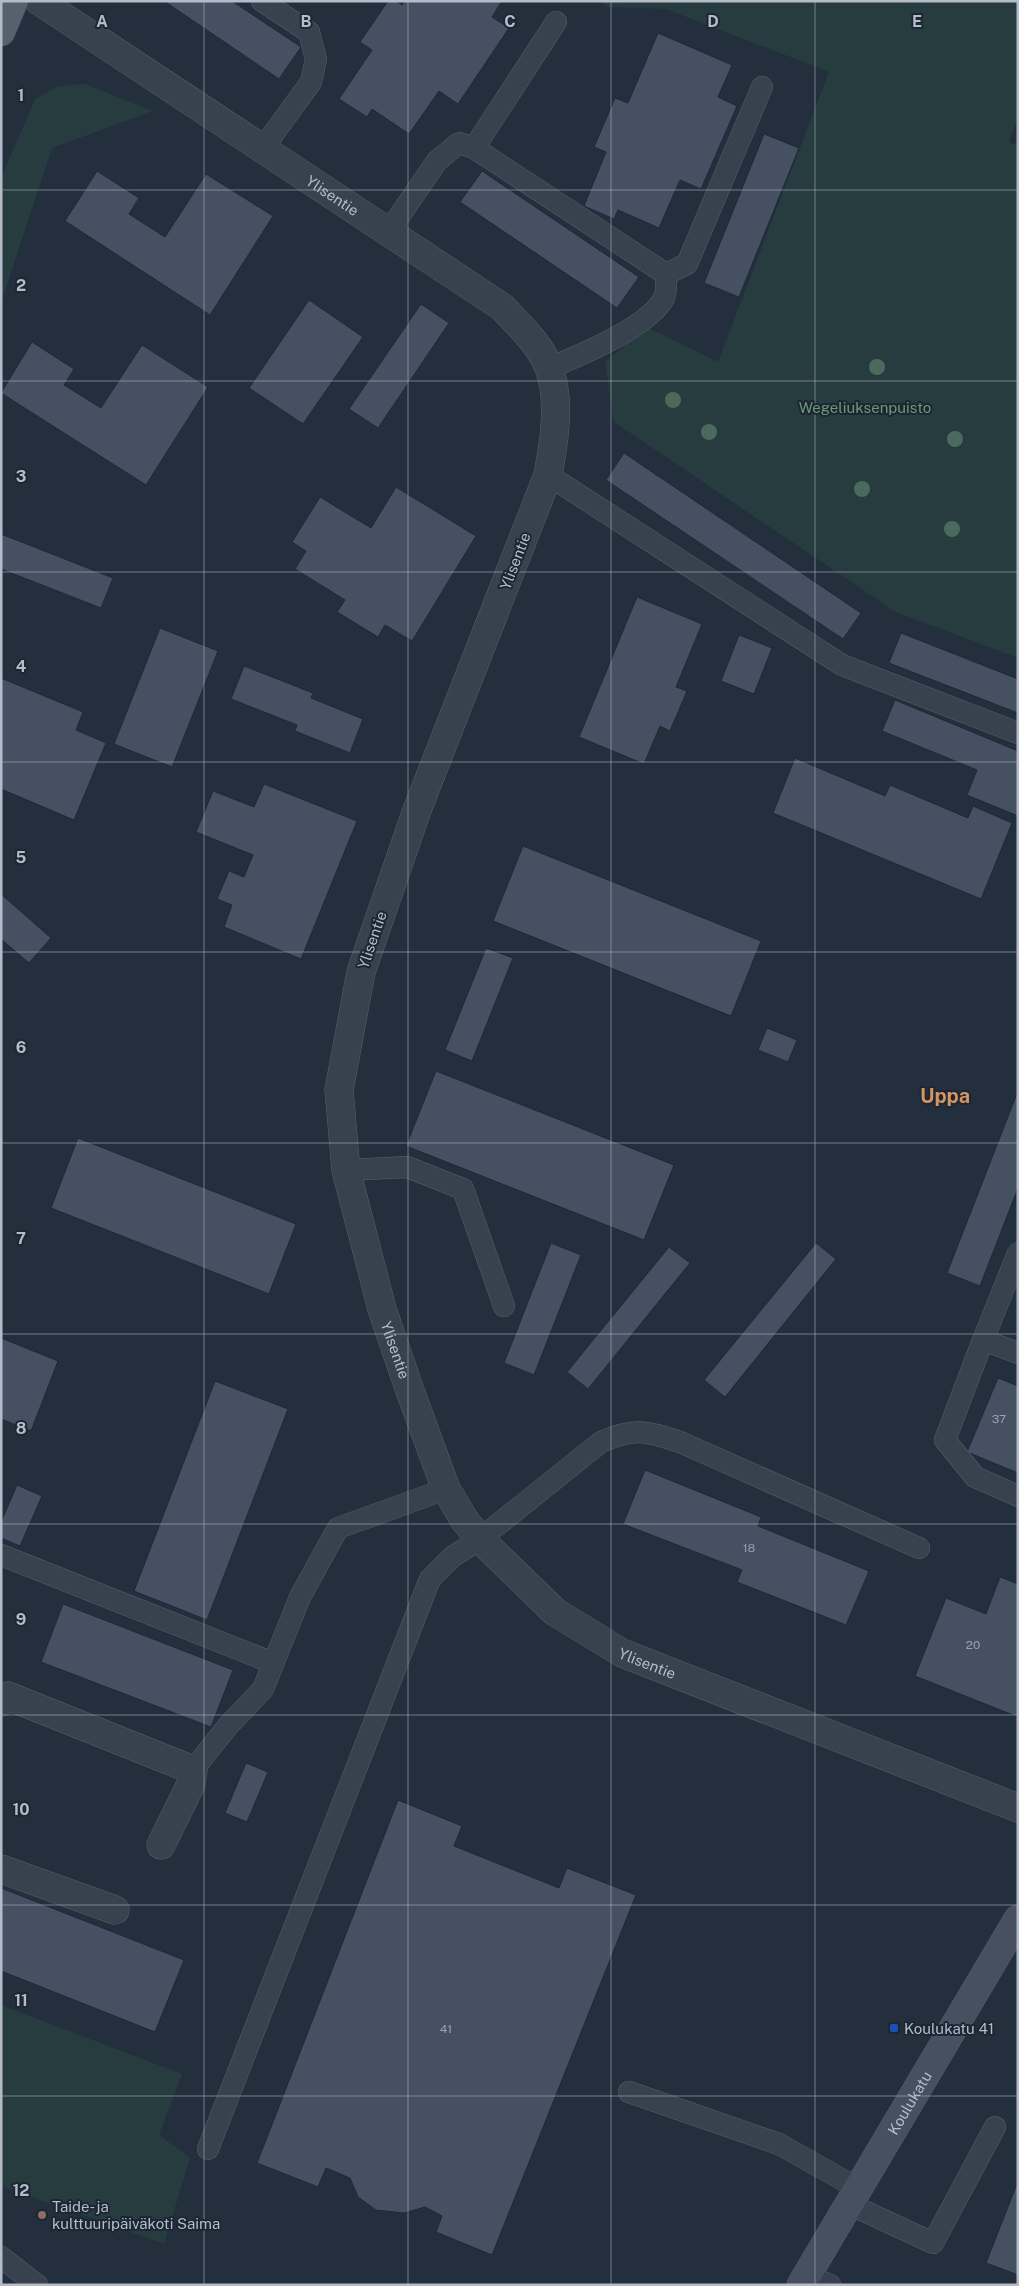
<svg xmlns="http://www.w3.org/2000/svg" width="1019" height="2286" viewBox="0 0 1019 2286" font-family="'Public Sans',sans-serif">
  <rect width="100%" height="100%" fill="#242f3e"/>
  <path fill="#263c3f" d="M599,1H1018V118L1009,142L1018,146V658L896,612L614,422L605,362L647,327L718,362L829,72L666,9L608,7Z
    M85,84L153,111L52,148L1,303V178L35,99L58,86Z
    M1,2005L182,2074L159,2135L190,2158L164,2244L1,2186Z"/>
  <path fill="#455162" stroke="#1f2835" d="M164,1H232L301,47L279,79Z
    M388,1H396L402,5L405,1H502L492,17L509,28L458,104L439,91L409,134L372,109L367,117L339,99L372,50L360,42Z
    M658,33L732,65L718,97L737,106L701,189L680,180L659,228L618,210L614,219L584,206L606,152L594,147L615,98L628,103Z
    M764,134L799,148L739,297L704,283Z
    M97,171L139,198L129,214L165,237L206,174L273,216L210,315L65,221Z
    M482,171L639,277L617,308L460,202Z
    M309,300L363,337L303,424L249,388Z
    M421,304L449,323L378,428L349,409Z
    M32,342L74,369L64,385L101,408L142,345L208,387L146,485L1,393Z
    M624,453L861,613L843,639L606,480Z
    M396,487L476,536L412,641L385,625L378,637L337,612L345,600L295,569L306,551L292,542L320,497L371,528Z
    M1,534L113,578L101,608L1,569Z
    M637,597L702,624L676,687L687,691L670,731L660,726L644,764L579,737Z
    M160,628L218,651L172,767L114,744Z
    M901,633L1018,679V713L889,663Z
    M739,635L772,648L754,694L721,681Z
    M244,666L313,693L311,698L363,719L350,753L295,731L297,725L231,699Z
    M1,678L83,712L76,730L106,743L74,820L1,789Z
    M895,700L1018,751V816L967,795L977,770L882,731Z
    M795,758L885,796L890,785L968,818L973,806L1012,823L981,899L773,813Z
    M264,784L357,821L301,959L224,927L232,905L217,899L229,871L244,877L253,855L196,832L213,791L254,807Z
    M523,846L761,941L731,1016L493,921Z
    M1,894L51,938L29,963L1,939Z
    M486,948L513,958L472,1061L445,1050Z
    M767,1028L797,1040L788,1062L758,1050Z
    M436,1071L674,1165L644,1240L406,1146Z
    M1018,1091V1188L980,1286L947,1273Z
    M78,1138L296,1224L269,1294L51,1208Z
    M551,1243L581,1255L534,1375L504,1363Z
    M816,1243L836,1259L725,1397L704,1380Z
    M669,1247L690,1263L588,1389L567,1372Z
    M1,1338L58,1361L31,1431L1,1419Z
    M998,1378L1018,1386V1473L967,1452Z
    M215,1381L288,1409L207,1620L134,1591Z
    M645,1470L761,1517L758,1526L869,1571L846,1625L737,1582L742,1570L623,1524Z
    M17,1485L42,1496L20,1546L1,1538V1522Z
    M1000,1577L1018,1584V1717L915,1676L946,1598L986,1614Z
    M63,1604L233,1670L211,1727L41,1662Z
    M246,1763L268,1772L247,1822L225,1813Z
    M398,1800L462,1826L454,1846L559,1888L567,1868L636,1895L492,2255L436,2232L442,2216L425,2207L404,2213L376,2210L358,2197L350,2178L326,2168L318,2187L257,2163Z
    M1,1888L184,1960L155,2032L1,1971Z
    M1018,2181V2275L986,2263Z"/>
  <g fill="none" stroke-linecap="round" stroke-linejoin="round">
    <defs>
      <path id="lane" d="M262,1L309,32L316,59L311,82L263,148
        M474,148L556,22
        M389,231L437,161L459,143L474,148L666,274C666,281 667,292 664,298C649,327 579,356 549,368
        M666,274L687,264L762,87
        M548,475L842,665L1018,733
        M346,1170L407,1167L463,1189L504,1306
        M1018,1253L983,1340L1018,1353
        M983,1340L945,1440L975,1477L1018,1496
        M1,1555L273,1663
        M193,1770L227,1727L263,1689L300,1597L338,1528L446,1489
        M629,2092L779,2144L859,2189
        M208,2149L430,1579L452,1557L480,1539L601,1442C635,1427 646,1431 680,1442L919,1548
        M849,2204L933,2243L995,2127
        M1,2257L37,2285
        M807,2276L830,2285"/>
      <g id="street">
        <path id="s1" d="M39,1L502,307C519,325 540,344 549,368C561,401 554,442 548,475L417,810L361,972L339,1090L346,1170L382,1309L409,1388L446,1489L465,1521L480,1539L555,1612L622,1653L1018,1808"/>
        <path d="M1,1702L8,1696L193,1770L191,1784L161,1845"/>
        <path d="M1,1869L115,1910"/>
      </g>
      <g id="secondary">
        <path id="s2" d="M801,2285L1018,1919"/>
      </g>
      <path id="primary" d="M1,32L14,1"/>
    </defs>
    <use href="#lane" stroke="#565f6c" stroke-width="22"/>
    <use href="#street" stroke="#565f6c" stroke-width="29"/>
    <use href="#secondary" stroke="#565f6c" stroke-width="29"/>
    <use href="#primary" stroke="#414a57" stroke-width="29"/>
    <use href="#lane" stroke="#38414e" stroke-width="21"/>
    <use href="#street" stroke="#38414e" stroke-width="28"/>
    <use href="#secondary" stroke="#465061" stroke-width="28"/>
    <use href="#primary" stroke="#56606e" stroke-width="28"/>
  </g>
  <g fill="#4b6a5d">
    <circle cx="877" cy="367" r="8"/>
    <circle cx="673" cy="400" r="8"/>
    <circle cx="709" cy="432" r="8"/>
    <circle cx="955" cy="439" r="8"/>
    <circle cx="862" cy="489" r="8"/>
    <circle cx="952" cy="529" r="8"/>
  </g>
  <path fill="none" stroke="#b4bcc9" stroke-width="1" stroke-opacity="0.55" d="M204,1V2285M408,1V2285M611,1V2285M815,1V2285M1,190H1018M1,381H1018M1,572H1018M1,762H1018M1,952H1018M1,1143H1018M1,1334H1018M1,1524H1018M1,1715H1018M1,1905H1018M1,2096H1018"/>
  <rect fill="#1a4fb4" stroke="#1d2633" stroke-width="2" x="889" y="2023" width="10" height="10" rx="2.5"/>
  <circle fill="#8d6e63" stroke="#1d2633" stroke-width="2" cx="42" cy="2215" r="5"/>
  <g text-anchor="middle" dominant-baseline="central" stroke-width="4" stroke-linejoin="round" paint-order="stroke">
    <g font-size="12" fill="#98a1af">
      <text x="999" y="1419">37</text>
      <text x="749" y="1548">18</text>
      <text x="973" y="1645">20</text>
      <text x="446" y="2029">41</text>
    </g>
    <g font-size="15" fill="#b4bcc9" stroke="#1d2633">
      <text stroke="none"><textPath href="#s1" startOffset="352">Ylisentie</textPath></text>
      <text transform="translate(515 561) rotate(-69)">Ylisentie</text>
      <text transform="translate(372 940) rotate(-71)">Ylisentie</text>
      <text stroke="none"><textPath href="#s1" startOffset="1659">Ylisentie</textPath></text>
      <text stroke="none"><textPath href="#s1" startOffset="2078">Ylisentie</textPath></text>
      <text stroke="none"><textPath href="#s2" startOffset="212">Koulukatu</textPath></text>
    </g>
    <g font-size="15" fill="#6b9a76" stroke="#1d2633">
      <text x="865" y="407">Wegeliuksenpuisto</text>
    </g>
    <g font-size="15" fill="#b4bcc9" stroke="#1d2633" text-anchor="start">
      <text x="904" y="2028">Koulukatu 41</text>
      <text x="52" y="2206">Taide- ja<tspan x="52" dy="17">kulttuuripäiväkoti Saima</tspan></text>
    </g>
    <g font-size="20" font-weight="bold" fill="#d59563" stroke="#1d2633">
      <text x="945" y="1096">Uppa</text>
    </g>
  </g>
  <g font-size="16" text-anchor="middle" font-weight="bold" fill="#b4bcc9" stroke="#1d2633" stroke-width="4" stroke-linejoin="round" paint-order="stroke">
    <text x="102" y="27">A</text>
    <text x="306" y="27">B</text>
    <text x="510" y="27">C</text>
    <text x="713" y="27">D</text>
    <text x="917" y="27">E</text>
    <text x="21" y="101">1</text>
    <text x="21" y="291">2</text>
    <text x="21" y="482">3</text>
    <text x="21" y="672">4</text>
    <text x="21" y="863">5</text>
    <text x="21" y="1053">6</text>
    <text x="21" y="1244">7</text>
    <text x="21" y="1434">8</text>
    <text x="21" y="1625">9</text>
    <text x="21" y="1815">10</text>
    <text x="21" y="2006">11</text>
    <text x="21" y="2196">12</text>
  </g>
  <rect width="1019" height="2286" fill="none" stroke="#b4bcc9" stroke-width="5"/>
</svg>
